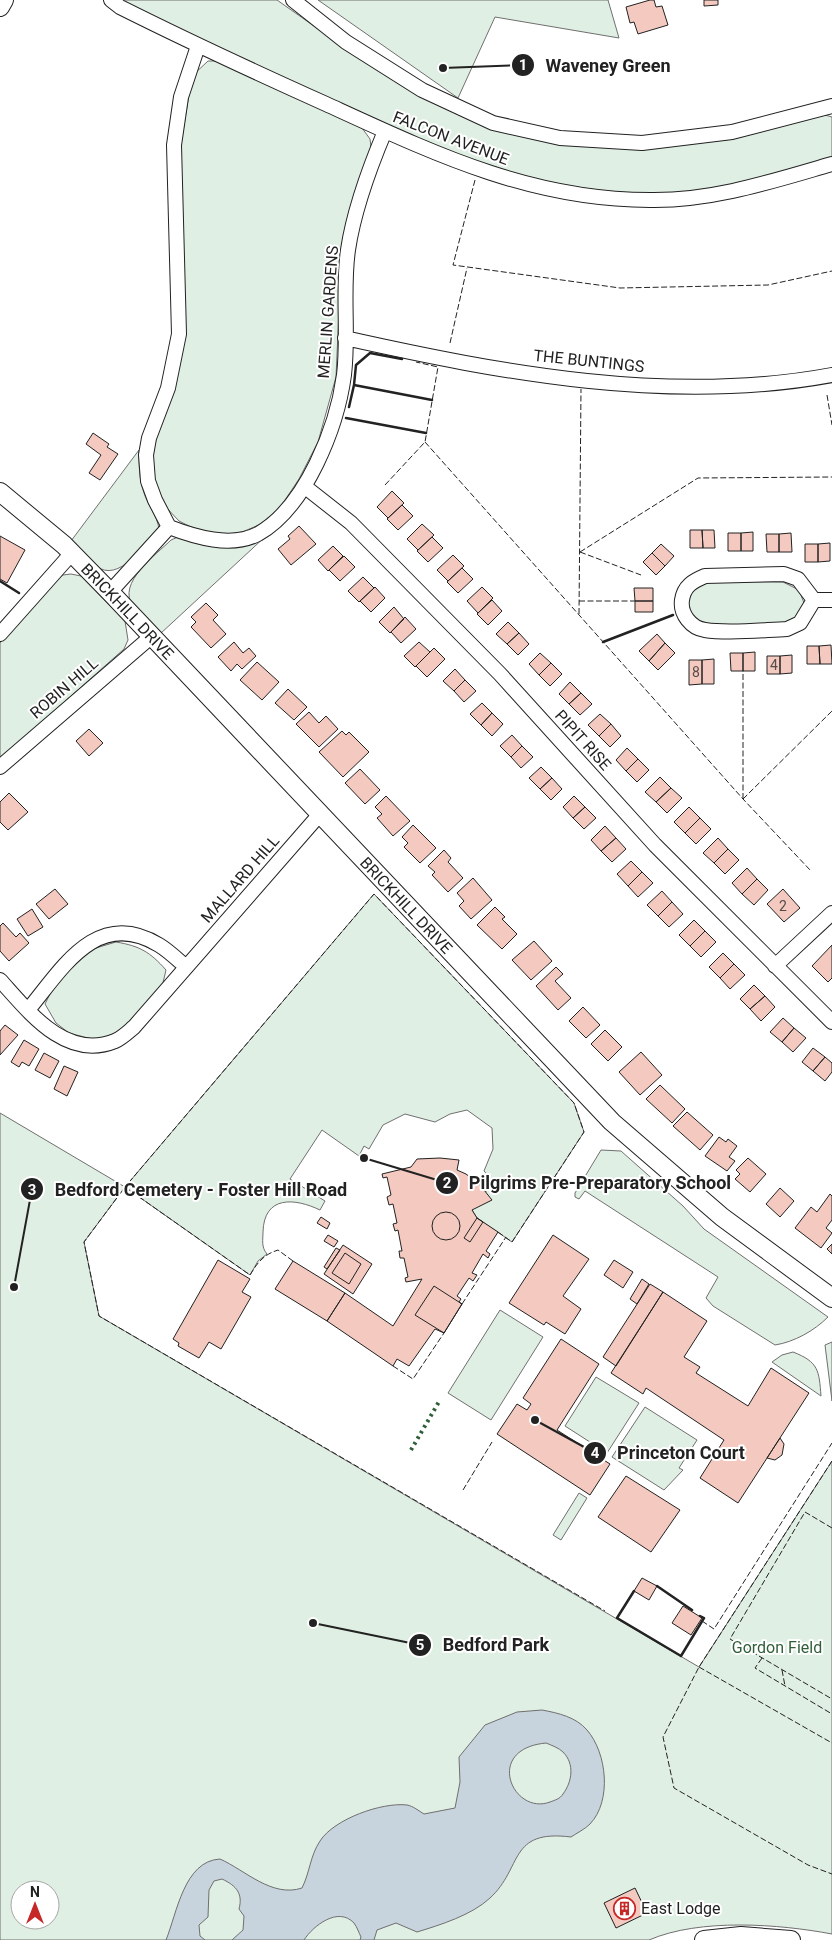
<svg xmlns="http://www.w3.org/2000/svg" width="832" height="1940" viewBox="0 0 832 1940" font-family="Roboto,sans-serif">
  <rect width="100%" height="100%" fill="#fff"/>
  <path fill="#e0efe3" stroke="#6f6f6f" fill-rule="evenodd" d="M121,0H277L321,31L418,93L491,126L645,149L733,139L825,115L832,117V159L740,183L683,194L618,193L549,183L483,166L379,123L164,23Z
    M318,0H608L619,38L495,17L458,98Z
    M208,61H220L362,128L370,139L371,147L342,243L336,377L318,442L299,479L279,509L259,525L242,532L223,535L199,531L179,521L164,505L156,489L151,456L181,359L180,150L192,76Z
    M139,450C139,465 139,479 144,493C148,506 157,515 159,529C145,544 119,584 96,566C87,559 79,549 71,541Z
    M267,535L160,634C152,625 141,616 133,606C116,583 157,554 171,540L178,537Z
    M71,574L81,576L125,621L128,640L124,649L0,759V643L54,581L63,575Z
    M706,581L783,582L799,590L804,603L795,620L786,624L704,625L697,623L687,610L688,592Z
    M374,894L574,1103L584,1132L512,1242L477,1218L472,1210L485,1192L496,1184L484,1171L493,1149L492,1128L467,1110L450,1114L435,1122L405,1114L383,1125L369,1149L364,1146L359,1156L322,1130L290,1179L325,1201L320,1210C295,1198 264,1195 263,1232C263,1240 261,1247 267,1254L258,1261L250,1275L125,1187L84,1242L99,1316L699,1667L832,1461V1934C779,1924 700,1918 649,1940H0V1113L125,1187ZM20,1890H50V1920H20Z
    M116,942C140,946 150,952 166,970L162,987L127,1028L110,1037L92,1039L69,1033L56,1023L45,1004L57,980L89,950Z
    M601,1150L621,1151L683,1206L704,1229L828,1317C814,1331 794,1342 775,1345L713,1306L706,1298L718,1277L585,1191L579,1199L575,1197V1193Z
    M500,1310L543,1337L491,1420L448,1393Z
    M832,1342V1401L825,1345Z
    M793,1352C819,1362 819,1371 821,1396L772,1362L782,1355Z
    M596,1377L639,1403L607,1453L565,1426Z
    M645,1407L697,1440L679,1468L683,1470L664,1490L612,1457Z
    M579,1493L587,1498L561,1540L553,1535Z"/>
  <path fill="#c7d3dd" stroke="#6f6f6f" fill-rule="evenodd" d="M542,1710C558,1713 576,1717 587,1730C607,1753 612,1801 590,1824C585,1829 577,1833 571,1837C508,1829 523,1868 490,1898C472,1915 440,1925 417,1932L396,1923L377,1930L374,1940H360L361,1937C359,1933 357,1927 354,1923C338,1906 313,1926 304,1940H232L243,1930L244,1916L239,1909C243,1894 237,1886 222,1879L214,1881L209,1890L208,1917L199,1925L200,1936L205,1940H166C177,1913 184,1861 220,1859C245,1870 272,1898 302,1888C310,1872 310,1856 320,1841C334,1819 382,1802 407,1805C413,1806 419,1811 424,1814L455,1808L460,1782L459,1757L485,1725L517,1712ZM546,1743C551,1745 559,1748 563,1752C575,1764 572,1782 563,1794C560,1799 555,1800 550,1802C513,1816 483,1749 546,1743Z"/>
  <path fill="#f3c9c0" stroke="#222" d="M650,0H654L656,7L662,6L668,25L638,34L634,22L630,23L626,7Z
    M704,0H718V5L704,6Z
    M93,433L109,444L107,447L118,454L100,480L89,473L101,455L86,444Z
    M392,491L404,503L388,518L377,507Z
    M402,505L413,516L398,530L387,519Z
    M422,524L434,535L418,550L407,539Z
    M299,526L316,544L291,565L278,549L290,539L288,536Z
    M690,530H702L703,548H690Z
    M702,530H714L715,548H703Z
    M753,532V551H741V533Z
    M728,533H741V551H728Z
    M791,533L792,552H779V534Z
    M766,534H779V552H767Z
    M0,536L25,550L7,583L0,579Z
    M432,537L443,548L428,562L417,551Z
    M830,543V561L818,562V544Z
    M661,544L674,556L665,566L652,553Z
    M805,544H818V562H805Z
    M333,546L343,556L328,571L318,560Z
    M652,553L665,566L656,575L643,562Z
    M453,555L464,566L448,581L437,570Z
    M344,556L355,567L340,581L329,570Z
    M462,568L473,579L458,593L447,582Z
    M363,577L374,588L359,602L348,591Z
    M375,587L385,598L371,612L360,601Z
    M482,587L493,598L478,613L467,601Z
    M634,588H653V601H635Z
    M492,600L502,611L488,625L477,614Z
    M635,601H653V612H635Z
    M206,603L218,615L213,620L226,634L211,648L191,627L196,622L191,617Z
    M394,607L404,619L390,633L379,622Z
    M405,617L416,629L401,643L391,632Z
    M508,622L519,633L507,644L496,634Z
    M519,633L529,644L518,655L507,644Z
    M657,634L665,643L649,661L639,651Z
    M234,642L243,653L249,648L256,656L242,669L237,664L231,671L218,657Z
    M419,642L430,652L415,667L404,656Z
    M665,643L675,653L658,670L649,661Z
    M831,645L832,664H820L819,646Z
    M807,646H819L820,664H807Z
    M434,648L445,659L427,677L416,666Z
    M755,652V671H743V653Z
    M540,653L551,663L539,675L529,664Z
    M730,653H743V671H731Z
    M792,655V673L780,674V656Z
    M767,656H780V674H767Z
    M714,659V684H702V660Z
    M689,660H702V684L689,685Z
    M257,662L279,682L262,700L240,680Z
    M551,663L562,674L550,686L539,675Z
    M455,669L465,680L454,691L443,681Z
    M465,680L476,691L464,702L454,691Z
    M570,682L581,693L569,704L559,694Z
    M288,689L307,707L294,720L275,703Z
    M581,693L592,704L580,715L569,704Z
    M482,703L492,713L481,725L470,714Z
    M309,712L319,723L326,716L338,729L319,747L296,724Z
    M492,713L503,724L492,736L481,725Z
    M600,714L611,724L599,736L588,725Z
    M611,724L621,736L610,747L599,736Z
    M89,729L103,743L89,756L76,741Z
    M342,731L346,735L349,732L369,752L343,777L319,752Z
    M512,735L522,746L511,757L500,746Z
    M522,746L533,757L521,768L511,757Z
    M627,748L638,759L626,771L616,760Z
    M638,759L649,770L637,782L626,771Z
    M541,767L552,778L540,789L529,778Z
    M360,769L380,790L365,804L345,783Z
    M660,777L671,788L656,802L645,792Z
    M552,778L562,789L551,800L540,789Z
    M671,788L682,798L667,813L656,802Z
    M9,793L28,812L8,830L0,822V802Z
    M386,796L410,821L393,836L377,818L382,814L375,807Z
    M574,796L585,807L573,818L563,807Z
    M585,807L596,818L584,829L573,818Z
    M689,807L700,818L685,833L674,822Z
    M700,818L711,829L696,844L685,833Z
    M413,825L436,848L420,863L404,847L408,843L402,837Z
    M605,826L616,838L601,851L591,840Z
    M616,838L626,849L612,862L601,851Z
    M718,838L728,849L714,863L703,853Z
    M728,849L739,860L725,874L714,863Z
    M444,850L451,858L448,862L463,878L448,892L432,875L435,872L428,866Z
    M631,861L642,872L628,886L617,874Z
    M747,868L757,879L742,894L732,883Z
    M642,872L653,883L638,897L628,886Z
    M473,878L492,900L471,919L459,906L464,901L457,893Z
    M757,879L768,890L754,905L742,894Z
    M55,889L68,904L49,919L36,904Z
    M783,889L800,908L784,922L767,904Z
    M662,891L672,902L658,916L647,905Z
    M672,902L683,914L669,927L658,916Z
    M495,907L505,917L502,919L517,934L502,949L477,925Z
    M32,909L43,927L28,936L17,919Z
    M694,920L705,931L690,946L679,935Z
    M3,923L16,937L20,933L29,943L9,961L0,951V926Z
    M705,931L716,942L701,957L690,946Z
    M534,941L552,961L531,980L512,960Z
    M832,945V978L828,982L812,966Z
    M723,953L734,964L720,978L709,967Z
    M734,964L745,975L730,989L720,978Z
    M556,967L563,974L555,981L571,998L558,1010L536,986Z
    M754,985L765,996L750,1009L740,999Z
    M765,996L775,1007L761,1021L750,1009Z
    M583,1007L600,1025L586,1038L569,1021Z
    M783,1018L794,1028L782,1042L770,1032Z
    M5,1025L18,1035L0,1055V1031Z
    M794,1028L806,1038L793,1052L782,1042Z
    M605,1030L622,1047L608,1061L591,1044Z
    M24,1040L39,1049L29,1066L22,1062L19,1067L11,1062Z
    M813,1048L825,1057L813,1071L802,1062Z
    M641,1052L662,1075L640,1095L619,1072Z
    M44,1053L59,1061L50,1078L35,1070Z
    M825,1057L832,1063V1072L825,1081L813,1071Z
    M64,1066L78,1072L67,1096L54,1089Z
    M660,1085L685,1109L672,1123L646,1099Z
    M687,1112L713,1135L700,1150L673,1126Z
    M719,1137L726,1142L728,1139L737,1146L729,1157L735,1161L727,1171L705,1156Z
    M440,1158L459,1160L457,1170L466,1174L480,1185L492,1200L472,1210L477,1218L498,1232L486,1251L490,1254L488,1258L483,1254L472,1273L477,1275L473,1281L469,1278L457,1296L461,1299L459,1302L462,1304L444,1333L435,1329L409,1366L397,1359L393,1366L327,1321L345,1293L393,1326L422,1279L406,1282L405,1278L408,1277L404,1258H400L399,1251H402L398,1230L395,1231L393,1224L397,1223L393,1204L389,1205L387,1197L391,1195L387,1177L383,1178L382,1174L411,1167L417,1159Z
    M748,1158L766,1174L750,1192L735,1179L740,1174L736,1170Z
    M780,1188L794,1201L780,1217L766,1204Z
    M830,1194L832,1196V1220L826,1228L832,1233L821,1248L795,1228L811,1207L817,1212Z
    M432 1226a14 14 0 1 1 28 0a14 14 0 1 1-28 0Z
    M321,1217L330,1223L327,1229L317,1223Z
    M477,1218L483,1222L470,1242L464,1238Z
    M328,1235L338,1241L334,1247L324,1241Z
    M553,1235L589,1259L563,1296L581,1309L565,1334L546,1322L544,1325L509,1303Z
    M832,1244V1254L827,1249Z
    M343,1245L372,1264L353,1294L324,1274Z
    M336,1248L340,1250L327,1269L324,1267Z
    M345,1253L361,1264L349,1284L332,1273Z
    M218,1260L250,1279L242,1292L251,1297L221,1349L209,1342L199,1358L178,1346L179,1343L173,1339Z
    M614,1260L633,1272L623,1288L604,1275Z
    M293,1261L345,1293L327,1321L275,1289Z
    M642,1279L649,1284L637,1304L630,1299Z
    M650,1284L663,1292L616,1366L603,1357Z
    M434,1286L462,1304L444,1333L415,1315Z
    M663,1292L707,1321L684,1357L700,1367L696,1373L748,1406L771,1368L809,1393L738,1503L700,1478L724,1440L646,1388L643,1394L611,1373Z
    M561,1339L599,1364L557,1430L610,1464L590,1495L497,1434L517,1404L527,1410L531,1404L523,1398Z
    M780,1438L784,1444L782,1455L775,1460L767,1458Z
    M626,1476L680,1510L651,1552L598,1517Z
    M642,1578L657,1586L649,1600L634,1591Z
    M683,1606L702,1618L691,1635L672,1623Z
    M635,1888L647,1913L616,1928L604,1903Z"/>
  <g fill="none" stroke-linecap="round" stroke-linejoin="round">
    <defs>
      <path id="minor" d="M111,0L120,7C188,41 257,73 326,104C433,153 530,200 650,200C713,201 773,181 832,164
        M293,0L346,42L422,90L493,123L560,138L642,143L732,132L832,106
        M345,338C502,373 671,405 832,375
        M304,486L351,523L500,674L655,845L832,1022
        M169,527C195,537 231,548 258,534C306,507 337,427 344,375C349,334 342,291 348,250C354,209 369,169 385,131
        M784,574L798,579L814,600L800,623L787,629C763,630 729,634 705,630C691,628 680,614 682,600C684,586 693,581 705,576Z
        M110,592L169,527L155,500L148,481L146,455L149,438L168,388L179,334L174,145L181,97L198,46
        M814,600H832
        M0,634L72,553
        M0,767L152,636
        M775,966L832,913
        M0,980C29,1012 66,1061 115,1041C122,1038 128,1032 134,1027L320,814
        M28,1010C62,969 97,907 159,945C169,951 178,960 186,967"/>
      <g id="tertiary">
        <path d="M0,7L4,0"/>
        <path id="s1" d="M0,492L64,545L110,592L612,1122L722,1217L832,1298"/>
        <path d="M704,1940L741,1936L791,1940"/>
      </g>
    </defs>
    <use href="#minor" stroke="#222" stroke-width="16"/>
    <use href="#tertiary" stroke="#222" stroke-width="20"/>
    <use href="#minor" stroke="#fff" stroke-width="14"/>
    <use href="#tertiary" stroke="#fff" stroke-width="18"/>
    <path stroke="#2f5e38" stroke-width="4" stroke-dasharray="2.5 4" stroke-linecap="butt" d="M411,1450L440,1400"/>
    <path stroke="#222" stroke-width="1" stroke-dasharray="6 2.5" stroke-linecap="butt" d="M475,180L453,265L620,288L768,285L832,271
      M450,343L467,268
      M827,395L832,425
      M425,442L743,799L811,871
      M385,485L425,442L438,367L416,362
      M580,552L698,478L832,477
      M580,552L641,575
      M579,601H635
      M579,614L581,389
      M743,799V671
      M743,799L832,711
      M125,1187L250,1275C258,1262 263,1255 278,1250L293,1261
      M498,1232L512,1242L584,1132L574,1103L374,894L125,1187L84,1242L99,1316L605,1611
      M462,1304L506,1237
      M393,1366L413,1379L444,1333
      M832,1461L699,1667L663,1737L674,1788L808,1865L832,1874
      M463,1490L492,1442
      M832,1528L805,1512L730,1639L832,1699
      M702,1621L714,1629L832,1443
      M762,1658L755,1668L832,1714
      M699,1667L832,1743
      M782,1670L785,1686"/>
    <path stroke="#222" stroke-width="2.5" d="M354,385L356,365L370,353L402,359
      M349,407L354,385L432,400
      M346,418L426,433
      M0,581L19,593
      M603,642L673,615
      M657,1586L692,1610
      M634,1591L617,1618L681,1656L704,1618L700,1616"/>
  </g>
  <defs>
    <symbol id="building-ring" viewBox="-11 -11 22 22"><circle r="9.5" fill="#fff" stroke="#c62828" stroke-width="1.5"/><path d="M-4-6H4V6H1V3H-1V6H-4ZM-2.5-4.3h1.7v1.8h-1.7ZM.8-4.3h1.7v1.8H.8ZM-2.5-1h1.7V.8h-1.7ZM.8-1h1.7V.8H.8Z" fill="#c62828"/></symbol>
  </defs>
  <g fill-rule="evenodd">
    <use href="#building-ring" x="612" y="1896" width="25" height="25"/>
  </g>
  <g text-anchor="middle" dominant-baseline="central" stroke-width="4" stroke-linejoin="round" paint-order="stroke">
    <g font-size="14" fill="#564c4a">
      <text x="774" y="665">4</text>
      <text x="696" y="672">8</text>
      <text x="783" y="906">2</text>
    </g>
    <g font-size="16" fill="#222" stroke="#fff">
      <text transform="translate(451 138) rotate(21)">FALCON AVENUE</text>
      <text transform="translate(328 312) rotate(-86)">MERLIN GARDENS</text>
      <text transform="translate(589 361) rotate(6)">THE BUNTINGS</text>
      <text stroke="none"><textPath href="#s1" startOffset="175">BRICKHILL DRIVE</textPath></text>
      <text transform="translate(64 688) rotate(-41)">ROBIN HILL</text>
      <text transform="translate(583 740) rotate(48)">PIPIT RISE</text>
      <text transform="translate(240 879) rotate(-49)">MALLARD HILL</text>
      <text stroke="none"><textPath href="#s1" startOffset="580">BRICKHILL DRIVE</textPath></text>
    </g>
    <g font-size="16" fill="#2f5e38" stroke="#fff">
      <text x="777" y="1647">Gordon Field</text>
    </g>
    <g font-size="16" fill="#222" stroke="#fff" text-anchor="start">
      <text x="641" y="1908">East Lodge</text>
    </g>
  </g>
  <path fill="none" stroke="#222" stroke-width="2" d="M443 68L523 65M364 1158L447 1183M14 1287L32 1189M535 1420L595 1453M313 1623L420 1645"/>
  <g fill="#222" stroke="#fff" stroke-width="2">
    <circle cx="443" cy="68" r="5"/>
    <circle cx="364" cy="1158" r="5"/>
    <circle cx="14" cy="1287" r="5"/>
    <circle cx="535" cy="1420" r="5"/>
    <circle cx="313" cy="1623" r="5"/>
    <circle cx="523" cy="65" r="12"/>
    <circle cx="447" cy="1183" r="12"/>
    <circle cx="32" cy="1189" r="12"/>
    <circle cx="595" cy="1453" r="12"/>
    <circle cx="420" cy="1645" r="12"/>
  </g>
  <g font-size="15" text-anchor="middle" font-weight="bold" fill="#fff">
    <text x="523" y="70">1</text>
    <text x="447" y="1188">2</text>
    <text x="32" y="1195">3</text>
    <text x="595" y="1458">4</text>
    <text x="420" y="1650">5</text>
  </g>
  <g font-size="18" text-anchor="middle" font-weight="bold" fill="#222" stroke="#fff" stroke-width="4" stroke-linejoin="round" paint-order="stroke">
    <text x="608" y="72">Waveney Green</text>
    <text x="600" y="1189">Pilgrims Pre-Preparatory School</text>
    <text x="201" y="1196">Bedford Cemetery - Foster Hill Road</text>
    <text x="681" y="1459">Princeton Court</text>
    <text x="496" y="1651">Bedford Park</text>
  </g>
  <g transform="translate(35 1905)"><circle r="24" fill="#ffffff" stroke="#a7a7a7"/>
  <path d="M0-4L9 19L0 12L-9 19Z" fill="#c62828"/>
  <text y="-8" font-size="14" font-weight="bold" text-anchor="middle" fill="#222222">N</text>
  </g>
</svg>
